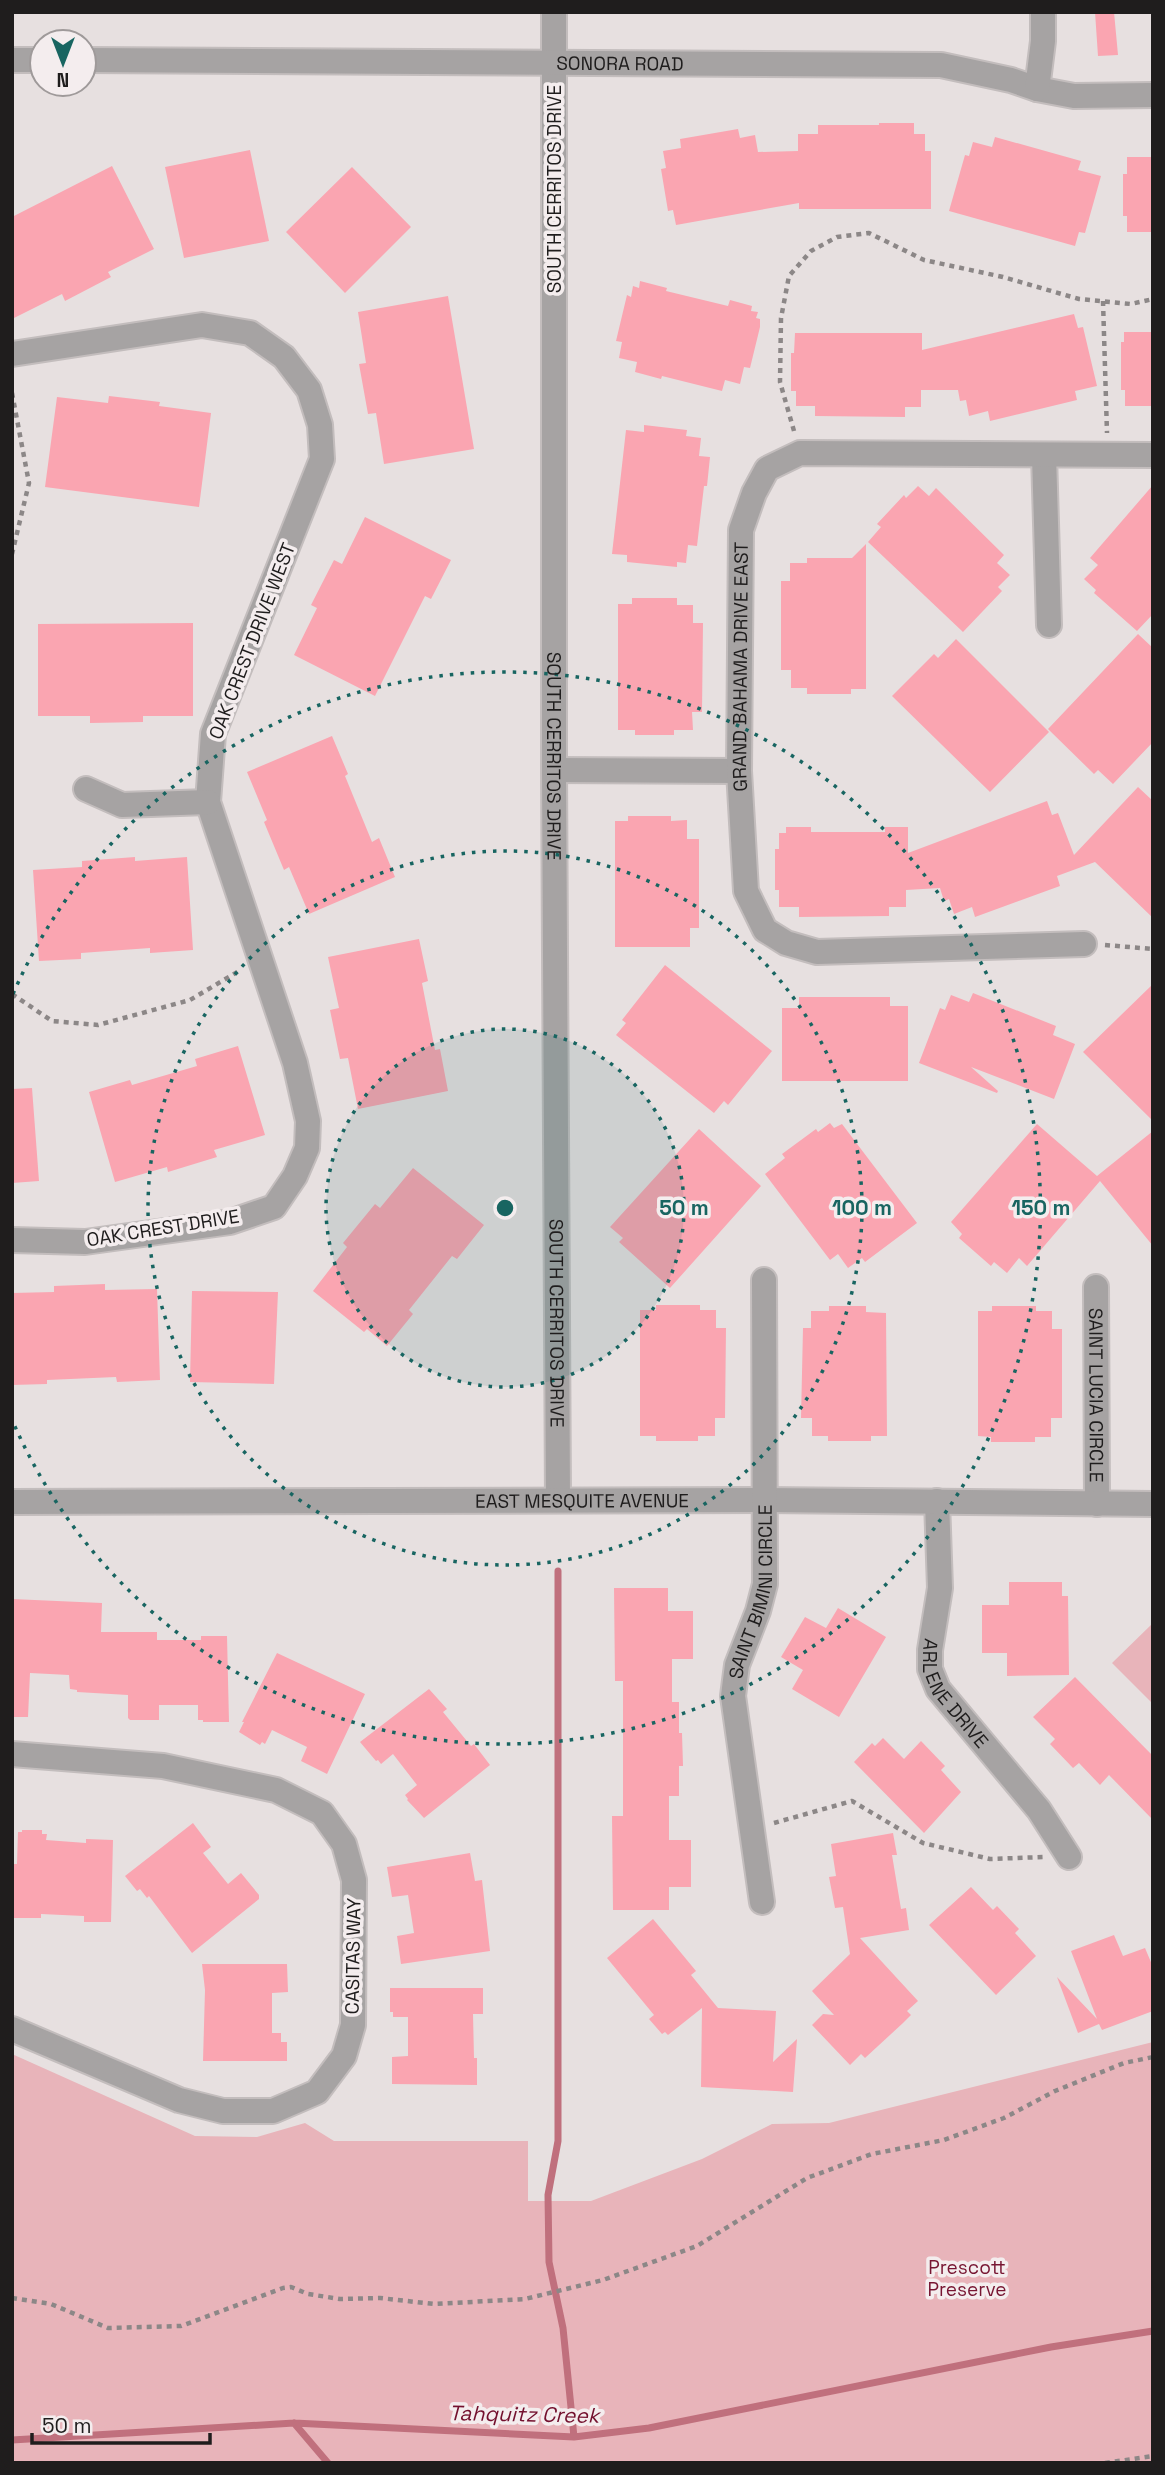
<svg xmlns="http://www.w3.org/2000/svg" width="1165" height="2475" viewBox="0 0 1165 2475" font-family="'Space Grotesk',sans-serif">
  <rect width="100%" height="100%" fill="#e7e0e0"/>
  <path fill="#e8b4ba" d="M1153,1623V1704L1112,1663Z
    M1153,2042V2463H12V2054L195,2136L257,2137L305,2123L334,2141H528V2201H591L702,2159L772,2124L829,2123Z"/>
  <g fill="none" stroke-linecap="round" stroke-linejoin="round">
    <path stroke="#c0707d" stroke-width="7" d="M558,1571V2141L548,2195L549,2262L563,2328L574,2437
      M294,2423L328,2463
      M12,2440L294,2423L574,2437L649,2428L1051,2347L1153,2331"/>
  </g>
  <path fill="#faa5b1" d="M1095,12H1114L1118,55L1098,56Z
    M879,123H914V134H925V151H931V209H799V203L676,225L673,210L668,211L661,169L666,168L663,151L681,148L680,139L738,129L740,138L755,135L758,152L798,151V134H818V125H879Z
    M995,137L1081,161L1078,170L1101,176L1085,233L1079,232L1075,246L949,211L965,155L969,156L973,142L992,147Z
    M250,150L269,241L184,258L165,167Z
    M1127,157H1153V232H1127V216H1123V174H1127Z
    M112,166L154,249L108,272L111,277L65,301L62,294L12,319V217Z
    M352,167L411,227L345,293L286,232Z
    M640,281L667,288L666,291L728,306L730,300L752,306L751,311L758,312L756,318L760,319V327L750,368L744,367L740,384L725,380L722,391L662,376L661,379L635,372L637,362L619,358L622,342L616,341L627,295L631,297L633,286L639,288Z
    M448,296L474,449L384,464L376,413L368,414L359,364L366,363L358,312Z
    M1074,314L1078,328L1083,327L1097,386L1075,391L1077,400L990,421L988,411L969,416L966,400L960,401L958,390H921V407H905V417L815,416V406H796V391H791V353H794L795,333H922V350Z
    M1124,332H1153V406H1125V390H1121V342H1124Z
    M109,396L160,402L159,406L211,413L199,507L45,487L57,397L108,403Z
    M644,425L687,430L686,436L701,438L699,456L710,457L707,486H704L697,546L688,545L686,563L677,562V567L627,562V555L612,554L626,430L644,432Z
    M1153,485V614L1137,631L1094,593L1096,590L1084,579L1098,565L1090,558Z
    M918,486L929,496L936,488L1004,555L997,563L1010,575L998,587L1002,591L963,632L868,542L881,527L877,524L904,495L906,498Z
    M365,517L451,560L431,599L425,596L375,696L294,655L317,608L311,605L334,560L342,564Z
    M866,544V689H851V694H807V688H791V670H781V581H790V563H807V558H852Z
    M632,598H677V605H693V623H703L702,712H692L693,730H674V735H635V730H618V604H632Z
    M193,623V716H143V722L90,723V716H38V624Z
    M1138,634L1153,648V742L1113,784L1098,770L1094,774L1048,729Z
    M956,639L1049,732L990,792L892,696L934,654L938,658Z
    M332,736L348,774L345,776L372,842L379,838L395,877L309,914L289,867L284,870L264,822L267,820L247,772Z
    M1138,787L1153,801V918L1095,862L1057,876L1060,886L975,917L972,907L954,914L949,899L944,901L940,888L906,890V907H889V916L799,917V907H779V890H775V849H779V833H786V827H811V832H885V827H908V853L1047,801L1052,815L1058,813L1074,855Z
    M628,816H671V821L687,820V839H699V928H690V947H615V821H628Z
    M135,857V861L187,857L193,950L150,953V948L81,953V959L39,961L33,870L82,867V861Z
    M419,939L428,981L422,983L435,1050L440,1049L448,1091L358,1109L348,1058L340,1059L330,1010L339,1008L328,957Z
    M665,965L772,1051L728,1105L724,1101L714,1113L616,1035L626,1023L622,1020Z
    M1153,984V1121L1083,1052Z
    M973,993L1056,1026L1053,1035L1075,1044L1054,1099L971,1067L998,1091L997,1093L919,1063L940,1008L945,1010L951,995L969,1002Z
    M799,997H890V1006H908V1081H782V1008H799Z
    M238,1046L265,1135L214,1150L217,1157L168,1172L167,1167L115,1182L89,1092L130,1080L132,1085L197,1066L195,1059Z
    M32,1088L39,1181L12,1183V1089Z
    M830,1123L834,1128L842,1124L917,1223L865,1262L862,1258L848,1268L838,1254L830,1260L765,1174L785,1158L782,1154L816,1129L818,1132Z
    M1037,1124L1097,1176L1153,1131V1246L1100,1181L1027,1266L1019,1258L1007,1273L994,1262L991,1266L959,1238L962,1234L951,1222Z
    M699,1129L761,1186L670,1288L619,1242L623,1238L610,1227Z
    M413,1168L484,1225L457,1259L452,1256L409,1310L413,1314L387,1346L367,1329L364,1332L313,1291L347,1247L343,1243L375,1204L380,1208Z
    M105,1284V1290L157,1289L160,1380L117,1382L116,1377L47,1380V1384L12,1385V1293L54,1292V1286Z
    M192,1291L278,1292L274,1384L190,1382Z
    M656,1305H700V1310H716V1328H726L725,1418H715V1436H698V1441H656V1436H640V1310H656Z
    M829,1306H866V1312L886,1313L887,1436H871V1441H828V1436H812V1418H801L803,1328H811V1311H829Z
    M992,1306H1036V1311H1052V1329H1062V1418H1051V1437H1035V1442H991V1437L978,1436V1311H992Z
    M1009,1582H1062V1596H1068L1069,1675L1007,1676V1653H982V1605H1009Z
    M614,1588H668V1611H693V1659H672V1702H679V1733H682L683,1766H679V1796H669V1840H691V1887H669V1910H613L612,1816H623V1681H615Z
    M12,1599L102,1603L101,1632H157V1640H201V1636H227L229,1722H203V1720H198V1705H159V1720H130L128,1718V1695L77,1692V1690L70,1689L69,1675L30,1673L28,1717H12Z
    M838,1608L886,1637L839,1717L792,1689L803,1670L781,1657L805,1617L826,1628Z
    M277,1653L365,1694L327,1774L301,1761L307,1747L272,1730L265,1744L262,1742L260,1745L239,1732L244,1722H242Z
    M1075,1677L1153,1756V1820L1109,1775L1100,1785L1079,1763L1073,1768L1050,1744L1055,1739L1033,1717Z
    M429,1689L447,1709L443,1712L471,1746L474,1744L490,1765L424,1818L407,1800L408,1799L405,1795L417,1785L393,1754L381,1764L378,1760L376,1761L360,1742Z
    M883,1738L904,1759L921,1741L945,1766L941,1770L961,1792L924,1833L854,1762L872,1743L875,1746Z
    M193,1823L211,1847L203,1853L228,1884L241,1873L259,1895V1899L192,1953L149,1896L147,1898L140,1889L137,1891L125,1876Z
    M22,1830H42V1834H47L46,1840L86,1843V1839L113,1840L111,1922H84V1916L41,1914V1918H14V1864H17L18,1832H22Z
    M893,1833L897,1855H892L901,1909L906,1908L909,1930L860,1938L918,2001L907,2011L911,2015L903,2023L865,2058L861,2054L850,2065L812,2025L823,2014L834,2015L812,1991L850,1954L843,1907L835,1908L829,1877L836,1876L831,1844Z
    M470,1853L475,1881L482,1880L490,1951L401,1964L397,1936L414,1933L408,1895L392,1897L387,1867Z
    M971,1887L993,1910L997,1906L1019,1929L1015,1933L1036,1956L996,1995L929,1925Z
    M653,1919L696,1971L691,1975L718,2008L776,2011L773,2062L797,2039L793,2092L701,2087L702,2008L668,2035L665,2032L662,2034L649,2019L654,2015L607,1958Z
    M1114,1935L1123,1956L1145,1948L1153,1967V2011L1102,2030L1099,2024L1078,2033L1057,1977L1097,2019L1071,1951Z
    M202,1964H287L288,1992L272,1993V2033H281V2042H287V2061H203L205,1990Z
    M390,1988H483V2014H473L474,2058H477V2085L392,2084V2057L408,2056V2017H393V2012H390Z"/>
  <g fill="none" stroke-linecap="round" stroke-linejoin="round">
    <defs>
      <g id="minor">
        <path id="s1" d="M554,12V770L558,1500"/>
        <path d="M12,60H42"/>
        <path id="s2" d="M84,60L941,65L1011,80L1037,89L1074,96L1153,95"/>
        <path d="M1037,89L1043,41V12"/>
        <path d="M12,354L202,325L250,333L284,357L309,390L320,425L322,459L213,734L208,802L295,1063L308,1121L307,1148L295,1176L274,1207L230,1222L85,1242L12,1240"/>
        <path d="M1044,455L1049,625"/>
        <path d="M554,770L739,771"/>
        <path d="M86,789L122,805L208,802"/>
        <path id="s3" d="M1084,944L817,952L786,943L765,930L746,891L739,771L741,530L754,493L767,469L800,453L1153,455"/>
        <path id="s4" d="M1096,1287L1097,1504"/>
        <path id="s5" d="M937,1501L940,1588L930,1650V1669L938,1689L1039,1810L1069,1857"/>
        <path id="s6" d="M12,1502L765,1500L1153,1504"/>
        <path d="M12,1754L163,1766L276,1790L322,1813L344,1844L354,1880L353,2025L344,2056L317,2092L273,2111H223L179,2100L12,2029"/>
        <path id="s7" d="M762,1902L733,1696L737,1665L758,1611L765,1584L764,1280"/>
      </g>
    </defs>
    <use href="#minor" stroke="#c3bdbd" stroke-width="28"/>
    <path stroke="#8c8787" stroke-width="4.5" stroke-dasharray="5 5" stroke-linecap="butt" d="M1103,301L1107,433
      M12,393L29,483L12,554
      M794,431L780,382L781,318L789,276L811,251L837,237L869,233L924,260L1003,277L1079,299L1131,304L1153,299
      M1105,945L1153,949
      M12,994L52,1021L98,1025L190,1000L239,971
      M774,1823L852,1801L923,1843L990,1859L1043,1857
      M12,2298L51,2304L108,2328L181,2326L283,2288L291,2287L308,2294L340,2299L380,2298L434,2304L525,2299L603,2280L697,2246L807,2178L872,2154L944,2140L1004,2118L1055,2091L1124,2063L1153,2057
      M1105,2463L1153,2456"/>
    <use href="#minor" stroke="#a6a3a3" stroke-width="24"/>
  </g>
  <circle cx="505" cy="1208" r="179" fill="#186561" fill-opacity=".12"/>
  <g fill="none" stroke="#186561" stroke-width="3.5" stroke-dasharray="3.5 7">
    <circle cx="505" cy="1208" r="179"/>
    <circle cx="505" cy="1208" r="357"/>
    <path d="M13 994A536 536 0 1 1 13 1422"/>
  </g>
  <g text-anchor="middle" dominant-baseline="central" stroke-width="7" stroke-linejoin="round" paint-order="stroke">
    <g font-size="19" fill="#1f1d1d" stroke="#f4edee">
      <text stroke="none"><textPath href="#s2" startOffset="536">SONORA ROAD</textPath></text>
      <text transform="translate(554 189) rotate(-90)">SOUTH CERRITOS DRIVE</text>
      <text transform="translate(252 641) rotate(-69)">OAK CREST DRIVE WEST</text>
      <text stroke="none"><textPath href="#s3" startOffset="592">GRAND BAHAMA DRIVE EAST</textPath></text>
      <text stroke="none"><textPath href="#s1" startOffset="744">SOUTH CERRITOS DRIVE</textPath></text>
      <text transform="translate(163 1228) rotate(-9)">OAK CREST DRIVE</text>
      <text stroke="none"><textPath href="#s1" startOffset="1311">SOUTH CERRITOS DRIVE</textPath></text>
      <text stroke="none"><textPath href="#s4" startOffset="108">SAINT LUCIA CIRCLE</textPath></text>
      <text stroke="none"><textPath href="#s6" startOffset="570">EAST MESQUITE AVENUE</textPath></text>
      <text stroke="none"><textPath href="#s7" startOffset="315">SAINT BIMINI CIRCLE</textPath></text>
      <text stroke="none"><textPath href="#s5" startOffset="201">ARLENE DRIVE</textPath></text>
      <text transform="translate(353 1956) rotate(-89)">CASITAS WAY</text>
    </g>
    <g font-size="19" fill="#771532" stroke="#f4edee">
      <text x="967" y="2267">Prescott<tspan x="967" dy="22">Preserve</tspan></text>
    </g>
    <g font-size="21" font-style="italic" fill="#73102e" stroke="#f4edee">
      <text transform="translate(524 2414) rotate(1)">Tahquitz Creek</text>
    </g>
  </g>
  <circle cx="505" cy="1208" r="10" fill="#186561" stroke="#f4edee" stroke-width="3.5"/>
  <g font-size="21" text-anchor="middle" font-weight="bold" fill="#186561" stroke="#f4edee" stroke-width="7" stroke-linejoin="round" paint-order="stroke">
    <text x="684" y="1215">50 m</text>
    <text x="862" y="1215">100 m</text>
    <text x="1041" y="1215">150 m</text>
  </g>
  <rect width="1165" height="2475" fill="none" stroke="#1f1d1d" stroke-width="28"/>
  <g transform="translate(63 63) rotate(180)"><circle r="33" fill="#f4edee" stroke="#9f9a9a" stroke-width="2"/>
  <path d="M0-5L12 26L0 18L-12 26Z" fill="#186561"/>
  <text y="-10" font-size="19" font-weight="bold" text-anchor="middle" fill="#1f1d1d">N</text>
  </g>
  <path d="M32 2433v10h178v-10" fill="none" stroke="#1f1d1d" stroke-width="3.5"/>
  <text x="42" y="2433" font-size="21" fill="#1f1d1d" stroke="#f4edee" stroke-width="5" paint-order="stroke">50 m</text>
</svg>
